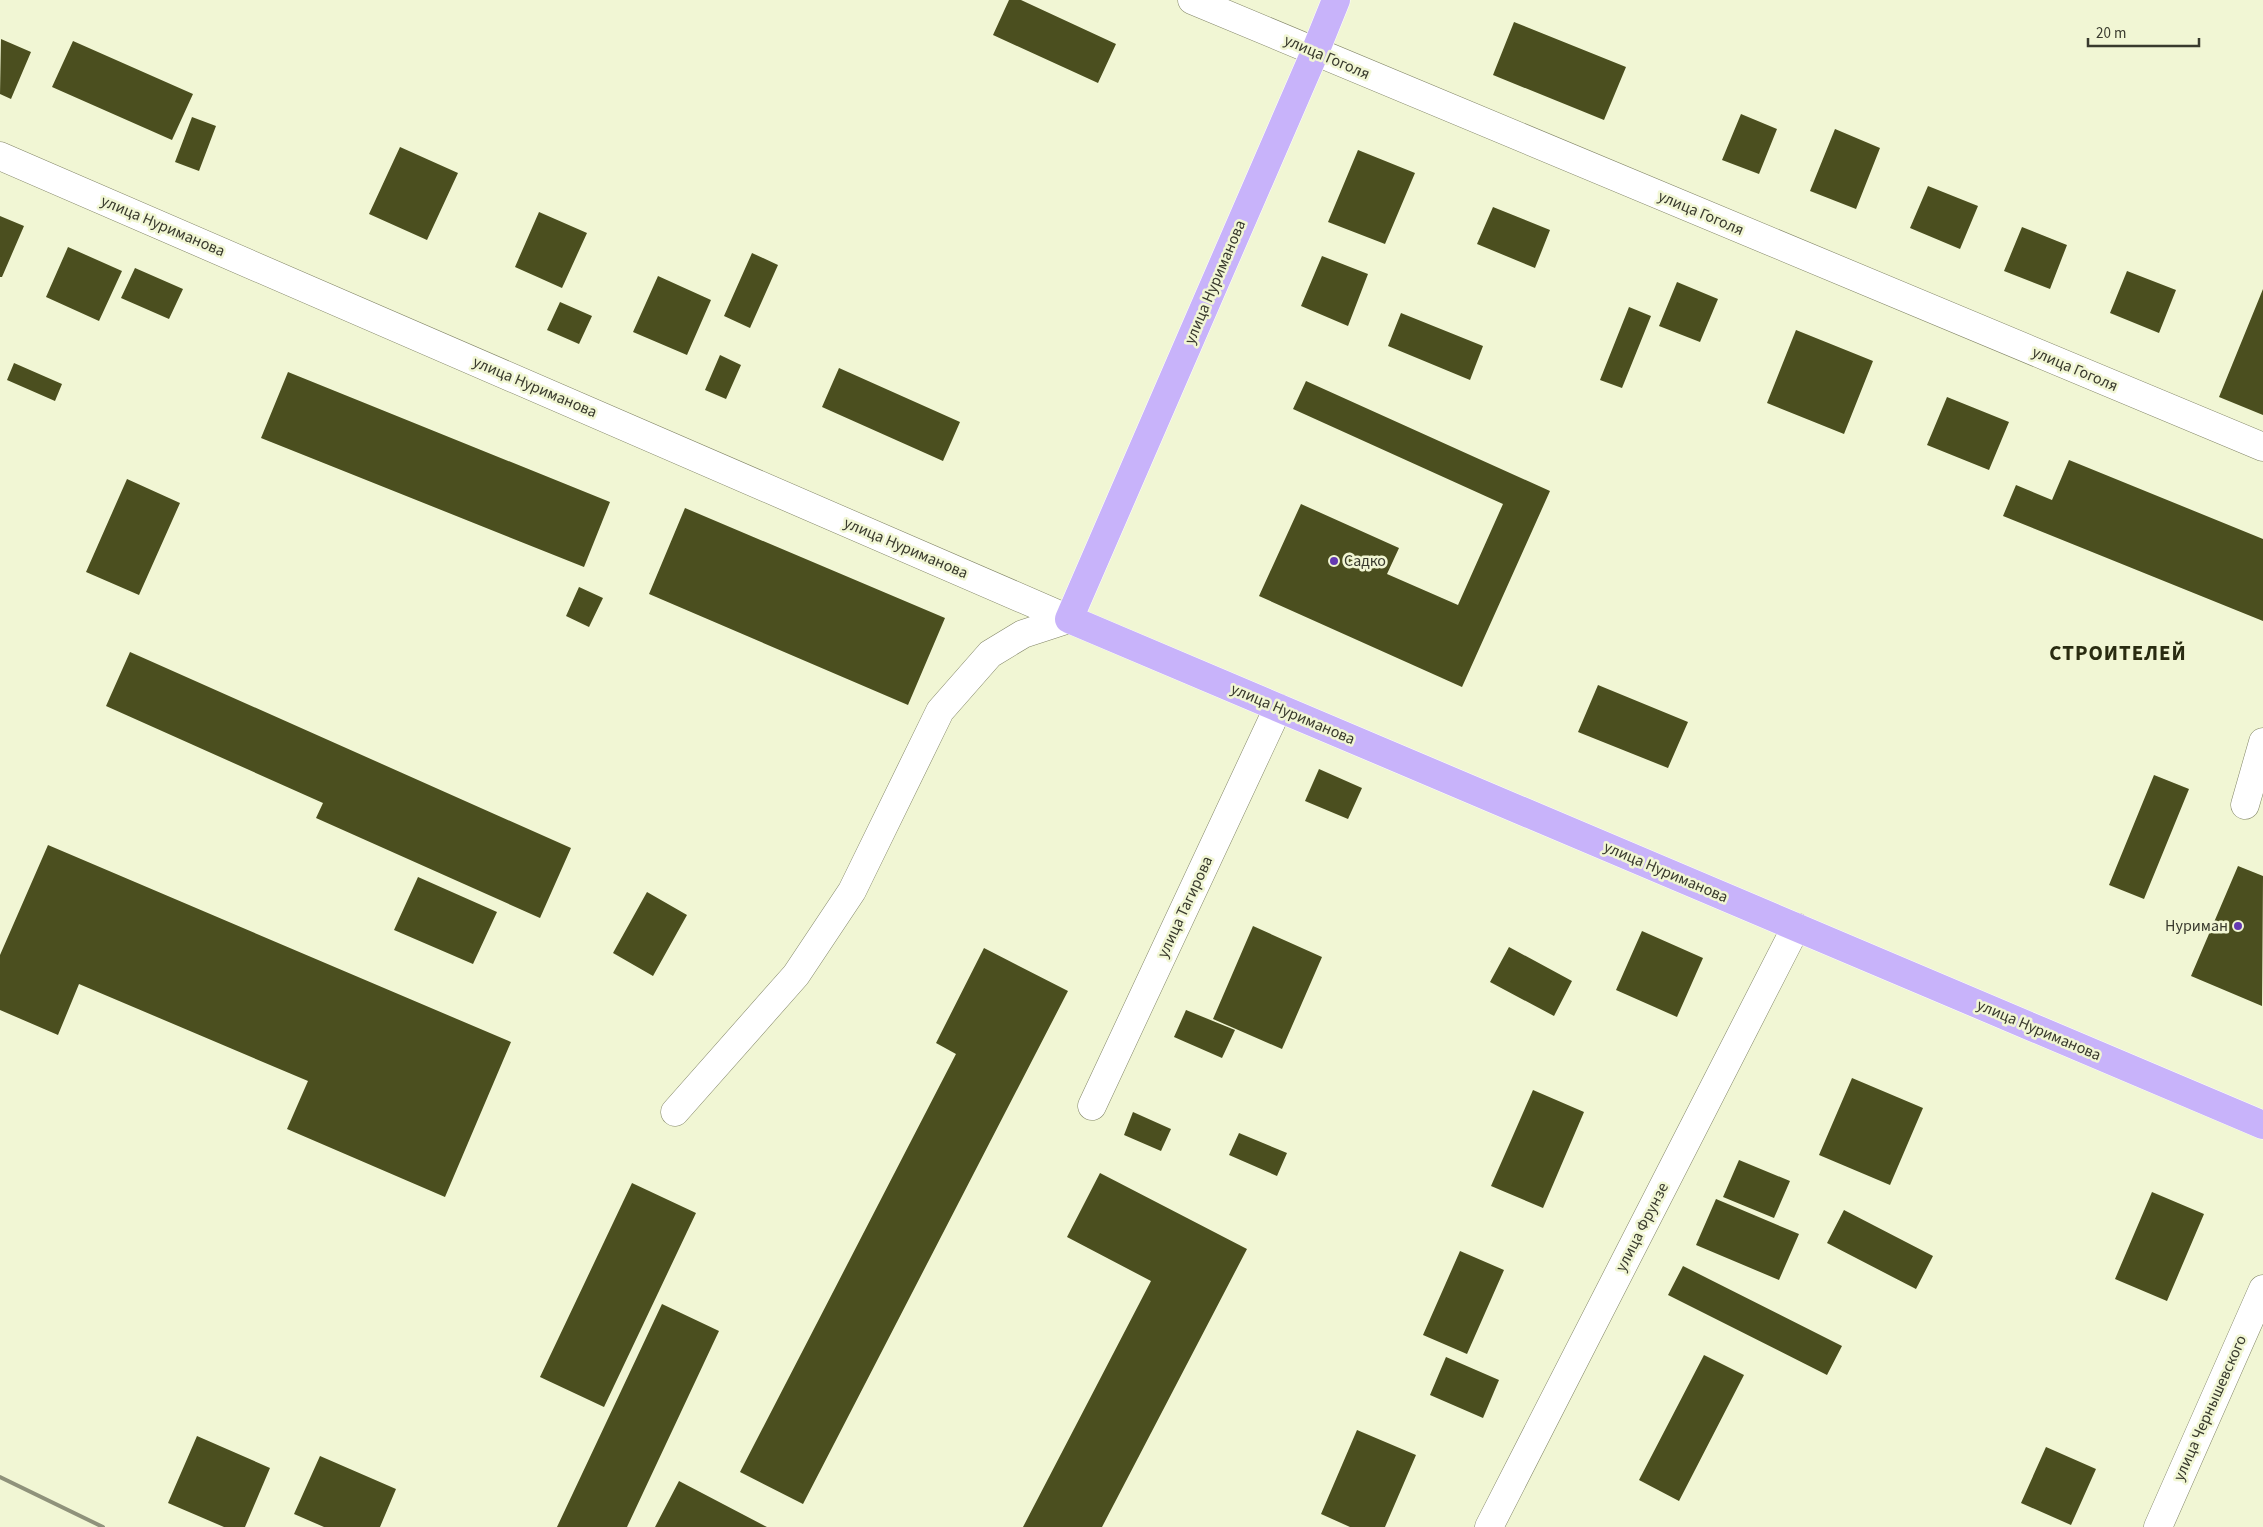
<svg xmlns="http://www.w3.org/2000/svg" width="2263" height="1527" viewBox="0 0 2263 1527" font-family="'Source Sans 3',sans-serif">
  <rect width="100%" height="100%" fill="#f1f6d4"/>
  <path fill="#4b4f1f" d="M1009,0H1021L1116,44L1098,83L993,35Z
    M1514,22L1626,67L1604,120L1493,75Z
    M1,39L31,52L11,99L0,94Z
    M73,41L193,94L172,140L52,87Z
    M1741,114L1777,129L1759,174L1722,160Z
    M192,117L216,126L199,171L175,162Z
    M1835,129L1880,148L1856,209L1810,191Z
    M400,147L458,173L427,240L369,214Z
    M1358,150L1415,173L1385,244L1328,222Z
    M1928,186L1978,206L1960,249L1910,228Z
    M1493,207L1550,230L1535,268L1477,244Z
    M539,212L587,233L562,288L515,267Z
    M0,216L24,226L2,277H0Z
    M2022,227L2067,245L2050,289L2004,271Z
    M68,247L122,271L99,321L46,297Z
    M752,253L778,265L750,328L724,316Z
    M1322,256L1368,274L1348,326L1301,306Z
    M135,268L183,289L169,319L121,298Z
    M2127,271L2176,290L2159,333L2110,313Z
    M658,276L711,300L687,355L633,332Z
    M1677,282L1718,299L1700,342L1659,326Z
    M2263,289V415L2219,397Z
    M560,302L592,316L579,344L547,330Z
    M1629,307L1651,316L1622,388L1600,380Z
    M1401,313L1483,346L1470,380L1388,346Z
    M1796,330L1873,361L1844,434L1767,403Z
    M720,355L741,365L726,399L705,390Z
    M14,363L62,384L55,401L7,380Z
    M839,368L960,422L943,461L822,407Z
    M288,372L610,502L584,567L261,438Z
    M1306,381L1550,491L1462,687L1259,596L1301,504L1399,548L1387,574L1458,605L1503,504L1293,409Z
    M1947,397L2009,422L1989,470L1927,445Z
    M2069,460L2263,539V621L2003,516L2016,485L2052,500Z
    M127,479L180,503L139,595L86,572Z
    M685,508L945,618L908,705L649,594Z
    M579,587L603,598L589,627L566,616Z
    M130,652L571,848L540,918L316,818L323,803L106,706Z
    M1598,685L1688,722L1668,768L1578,732Z
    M1319,769L1362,788L1348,819L1305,801Z
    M2154,775L2189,789L2144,899L2109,885Z
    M48,845L511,1042L445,1197L287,1129L308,1081L79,984L58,1035L0,1010V955Z
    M2238,866L2263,876L2262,1006L2191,976Z
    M418,877L497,912L473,964L394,930Z
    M647,892L687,915L653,976L613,953Z
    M1253,926L1322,957L1282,1049L1213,1019Z
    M1642,931L1703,958L1677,1017L1616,990Z
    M1509,947L1572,981L1554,1016L1490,982Z
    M984,948L1068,991L803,1504L740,1472L956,1054L936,1043Z
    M1186,1010L1235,1030L1222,1058L1174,1037Z
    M1852,1078L1923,1108L1890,1185L1819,1155Z
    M1533,1090L1584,1112L1543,1208L1491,1186Z
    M1133,1112L1171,1129L1161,1151L1124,1135Z
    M1239,1133L1287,1153L1277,1176L1229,1155Z
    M1739,1160L1790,1181L1774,1218L1723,1197Z
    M1100,1173L1247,1249L1102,1527H1023L1151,1281L1067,1237Z
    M632,1183L696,1213L604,1407L540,1377Z
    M2152,1192L2204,1214L2167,1301L2115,1279Z
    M1716,1199L1799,1234L1779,1280L1696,1245Z
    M1844,1210L1933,1256L1916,1289L1827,1243Z
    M1460,1251L1504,1270L1467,1354L1423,1335Z
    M1683,1266L1842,1346L1827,1375L1668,1295Z
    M662,1304L719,1331L627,1527H557Z
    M1704,1355L1744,1375L1679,1501L1639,1480Z
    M1446,1357L1499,1380L1483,1418L1430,1395Z
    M1357,1430L1416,1455L1385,1527H1350L1321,1514Z
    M197,1436L270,1468L245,1527H224L168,1503Z
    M2046,1447L2096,1469L2071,1525L2021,1503Z
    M320,1456L396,1489L380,1527H324L294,1514Z
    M679,1481L767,1527H655Z"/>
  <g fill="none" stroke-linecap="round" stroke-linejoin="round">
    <defs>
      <path id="minor" d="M1192,0L2263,447
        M0,156L1069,619
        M2245,805L2263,742
        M1092,1106L1278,708
        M675,1112L796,975L852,891L940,711L990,654L1023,634L1069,619
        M1489,1527L1796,927
        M2158,1527L2263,1289"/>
      <path id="major" d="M1336,0L1315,52L1069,619L2263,1125"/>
    </defs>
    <use href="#minor" stroke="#828567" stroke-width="29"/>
    <use href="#major" stroke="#fff" stroke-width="29"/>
    <use href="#minor" stroke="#fff" stroke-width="28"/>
    <use href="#major" stroke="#c8b3fa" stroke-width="28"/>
    <path stroke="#8f927b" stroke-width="4" d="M0,1477L103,1527"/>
  </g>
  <g fill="#6439b1" stroke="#f1f6d4" stroke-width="2">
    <circle cx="1334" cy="561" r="5"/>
    <circle cx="2238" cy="926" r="5"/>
  </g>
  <g text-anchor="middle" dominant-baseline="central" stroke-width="5" stroke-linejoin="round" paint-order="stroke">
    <g font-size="16" fill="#393a2d" stroke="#f1f6d4">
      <text transform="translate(1327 57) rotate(23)">улица Гоголя</text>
      <text transform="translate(1701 213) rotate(23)">улица Гоголя</text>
      <text transform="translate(163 226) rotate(23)">улица Нуриманова</text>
      <text transform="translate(1215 282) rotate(-67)">улица Нуриманова</text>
      <text transform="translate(2075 369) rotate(23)">улица Гоголя</text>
      <text transform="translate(535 387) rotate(23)">улица Нуриманова</text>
      <text transform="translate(906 548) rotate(23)">улица Нуриманова</text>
      <text transform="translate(1293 714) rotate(23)">улица Нуриманова</text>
      <text transform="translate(1666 872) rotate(23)">улица Нуриманова</text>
      <text transform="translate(1185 907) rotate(-65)">улица Тагирова</text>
      <text transform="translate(2039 1030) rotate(23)">улица Нуриманова</text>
      <text transform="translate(1642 1227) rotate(-63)">улица Фрунзе</text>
      <text transform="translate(2210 1408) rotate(-66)">улица Чернышевского</text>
    </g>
    <g font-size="16" fill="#393a2d" stroke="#f1f6d4" text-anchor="start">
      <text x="1344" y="561">Садко</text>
      <text x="2228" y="926" text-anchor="end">Нуриман</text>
    </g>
    <g font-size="21" font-weight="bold" letter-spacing="1" fill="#292b10" stroke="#f1f6d4">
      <text x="2118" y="653">СТРОИТЕЛЕЙ</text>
    </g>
  </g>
  <path d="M2088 38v8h111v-8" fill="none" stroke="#393a2d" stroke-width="2.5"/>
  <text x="2096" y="38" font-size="15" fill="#393a2d" stroke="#f1f6d4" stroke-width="4" paint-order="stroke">20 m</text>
</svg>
